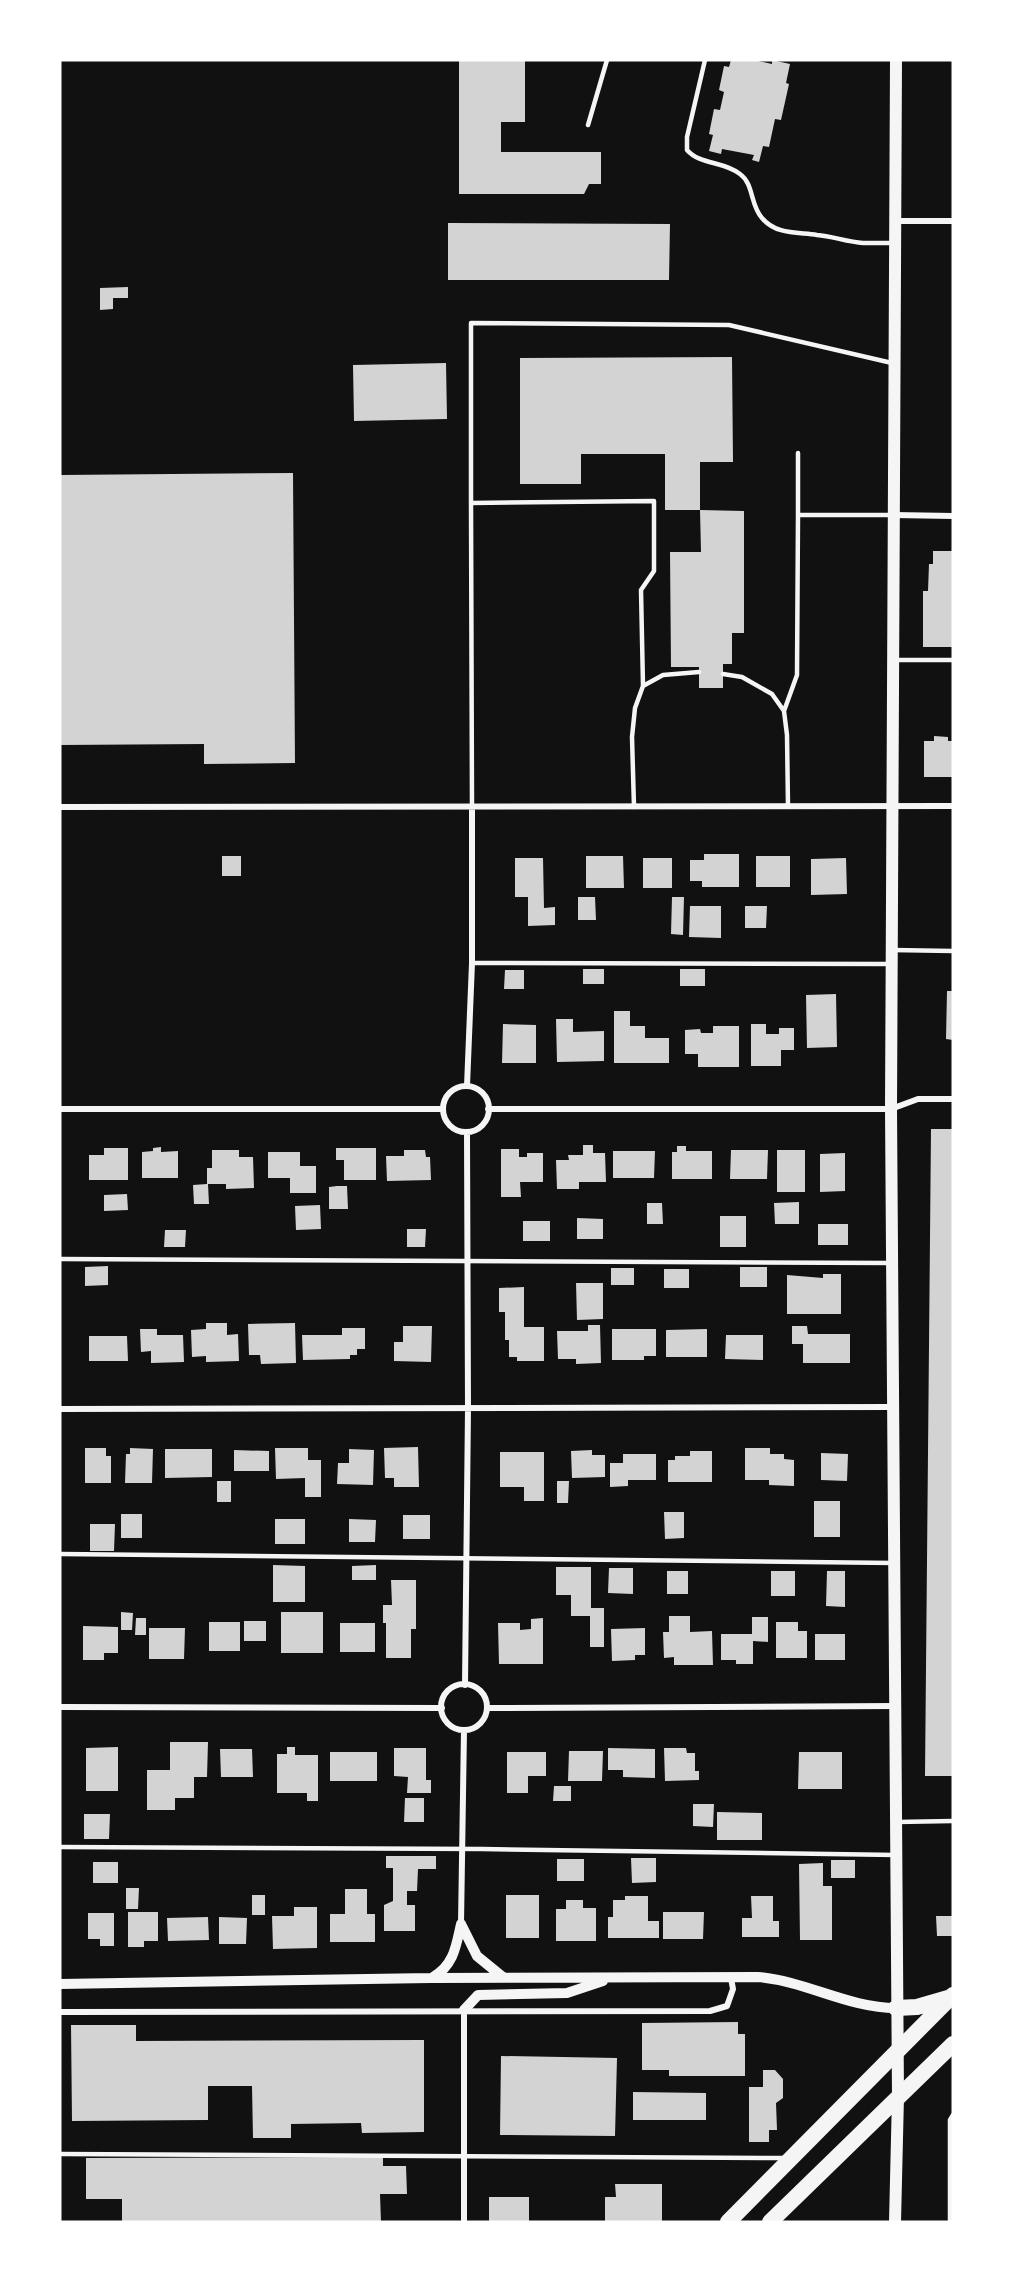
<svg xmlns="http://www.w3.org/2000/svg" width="1013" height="2282" viewBox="0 0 1013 2282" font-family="'Alegreya Sans',sans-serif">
  <rect width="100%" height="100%" fill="#111"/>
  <path fill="#d3d3d3" d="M459,60H525V122H501V152H601V184H589L584,194H459Z
    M731,60H754L772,64V60L790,64L786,83L789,84L781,120L775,119L769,147L763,146L759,162L752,160L754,155L722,149L721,154L709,151L713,135L709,134L714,109L720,110L724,92L719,90L724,66L729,67Z
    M448,223L670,224L669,280H448Z
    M128,287V298H113V309L100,310V288Z
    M732,357L733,462H700V510H665V454H581V484H520V358Z
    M446,363L447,419L354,421L353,365Z
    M293,473L295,763L204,764V744L60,745V475Z
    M700,510L744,511V633H732V664H723V688H699V667H671L670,552H701Z
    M933,551H953V647H923V591H928L929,564H933Z
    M934,736L948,737V741H953V777H924V741H934Z
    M704,854H739V887H702V881H690V860H704Z
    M222,856H241V876H222Z
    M586,856H623L624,888H586Z
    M756,856H790V887H756Z
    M515,858H543L544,908L555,907V925L528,926V897H515Z
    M643,858H672V888H643Z
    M846,858L847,894L811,895V859Z
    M578,897H595L596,920H578Z
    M672,897H684L683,935L671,934Z
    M690,906H721V938L689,937Z
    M745,906H767L766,928H745Z
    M583,969H604V984H583Z
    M680,969H705V986H680Z
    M505,970H524V989H504Z
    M947,991H953V1040L946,1039Z
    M836,994L837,1047L807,1048L806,995Z
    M614,1011H630V1026H645V1038H669V1063H614Z
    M556,1019H573V1032L604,1031V1061L557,1062Z
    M503,1024L536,1025V1063H502Z
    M751,1024H766V1034H779V1028H794V1050H781V1066H751Z
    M713,1026H739V1067H698V1054H685V1030L700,1029L701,1033H713Z
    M931,1129H953V1776H925Z
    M583,1145H593V1153H605L606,1182H579V1189H557L556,1160H569L568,1155H583Z
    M677,1146H686V1151H712V1179H672V1152H677Z
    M161,1147V1152L178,1151V1178H142V1152L153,1151V1148Z
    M104,1148H128V1180H89V1155H104Z
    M336,1148H376V1180H344V1160H336Z
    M501,1149H519V1157H527V1153H543V1182H520L521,1197H501Z
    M212,1150H239V1157H253L254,1188L226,1189V1184H208L209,1204H194L193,1185L207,1184V1168H212Z
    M404,1150H425L426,1157H430L431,1180L387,1181L386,1156H404Z
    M731,1150H768L767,1179H730Z
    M777,1150H805V1192H777Z
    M613,1151H655L654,1178H613Z
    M268,1152H300V1166H316V1193H290V1178H268Z
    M845,1153V1191L820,1192V1154Z
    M337,1186H347L348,1209H329V1187Z
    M127,1194L128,1210L104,1211V1195Z
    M799,1202V1224H775L774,1203Z
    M647,1203H662L663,1224H647Z
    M320,1205L321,1229L296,1230L295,1206Z
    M720,1216H746V1247H720Z
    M577,1218L603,1219V1239H577Z
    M523,1221H550V1241H523Z
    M818,1224H848V1245H818Z
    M407,1229H426L425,1247H407Z
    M165,1230H186L185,1247H164Z
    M108,1266V1285L85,1286V1267Z
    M740,1267H767V1287H740Z
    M611,1268H634V1285H611Z
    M664,1269H689V1288H664Z
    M823,1274H841V1314H787V1275L823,1278Z
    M576,1283H603V1319L577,1320Z
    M524,1287V1327H544V1361H517V1357H509V1340H505V1312H499V1288Z
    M206,1323H227V1335L238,1334L239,1361L206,1362V1356L192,1357L191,1330L206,1329Z
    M295,1323L296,1363L261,1364L260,1355H249L248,1324Z
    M588,1325H600L601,1363L576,1364V1359H558L557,1331H588Z
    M403,1326H432L431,1362L394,1361V1342H403Z
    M792,1326H807L808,1334H850V1363H803V1344H792Z
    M342,1328H365V1349H357V1355H350V1359L303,1360L302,1335H342Z
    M140,1329H157V1335H183L184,1362L151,1363V1351L141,1352Z
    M612,1329H656V1356H644V1360H612Z
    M707,1329V1357H666V1330Z
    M726,1335H763V1360L725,1359Z
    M89,1336H127L128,1361H89Z
    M418,1447L419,1487H394V1478H385L384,1448Z
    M85,1448H106V1456H111V1483H85Z
    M130,1448L153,1449L152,1483H125L126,1454H130Z
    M275,1448H308V1460H321V1497H305V1478L276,1479Z
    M745,1448H770V1454H784V1459L794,1460V1486L769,1485V1480H745Z
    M165,1449H212V1477L165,1478Z
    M349,1449L374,1450L373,1485L337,1484L338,1463H349Z
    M234,1450L269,1451V1471H234Z
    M592,1450V1455H605V1477L572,1478L571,1451Z
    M690,1451H712V1482H668V1460H675V1456H690Z
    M500,1452H544V1501H524V1487H500Z
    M821,1453L848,1454L847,1481L821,1480Z
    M623,1454H656V1480H628V1486L610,1487V1463H623Z
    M217,1481H231V1502H217Z
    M557,1481H569L568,1503H557Z
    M814,1501H840V1537H814Z
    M664,1512H684V1538L665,1539Z
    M121,1514H142V1538H121Z
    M403,1515H430V1539H403Z
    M275,1519H305V1544H275Z
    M349,1519L376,1520L375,1542H349Z
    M90,1524H115L114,1551H90Z
    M273,1565L305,1566V1602H273Z
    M376,1565V1580H352V1566Z
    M556,1567H591V1608H604V1647H590V1616H571V1595H556Z
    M609,1568H633V1594L608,1593Z
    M667,1571H688V1594H667Z
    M771,1571H795V1596H771Z
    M827,1571H845V1607L826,1606Z
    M391,1580H416V1629H411V1658H386V1623H383V1605H392Z
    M121,1612L133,1613L132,1630H121Z
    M281,1612H323V1653H281Z
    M669,1616H690V1632L712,1631L713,1665H674V1657L664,1658L663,1632H669Z
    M752,1617H768V1642L753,1641V1664H736V1660H721V1634H752Z
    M136,1618H146V1635H135Z
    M543,1618V1664H499L498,1623H520V1630L531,1629V1619Z
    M244,1621H266V1641H244Z
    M209,1622H240V1651H209Z
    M776,1622H798V1631H807V1658H776Z
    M340,1623H375V1652H340Z
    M83,1626L118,1627V1653H104V1660H83Z
    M149,1628H185L184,1659H149Z
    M645,1628V1655H635V1660L612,1661L611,1629Z
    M815,1634H845V1660H815Z
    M170,1742H208L207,1777H194V1798H175V1810H147V1770H170Z
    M118,1747V1791H86V1748Z
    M287,1747H295V1755H318V1801H307V1793H277V1754H287Z
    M394,1748H426V1780H431V1793H407L408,1777L394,1776Z
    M608,1748L655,1749V1778L623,1777V1770H608Z
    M664,1748H686L687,1753H695V1771H699V1780L665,1781Z
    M220,1749H252L253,1777H221Z
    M569,1751H603L602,1781H568Z
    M330,1752H377V1781H330Z
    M507,1752H546V1776H528V1793H507Z
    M799,1752H842V1789H798Z
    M554,1786H571V1801H553Z
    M405,1798H424V1822H404Z
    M693,1804H714L713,1827L693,1826Z
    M717,1812L762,1813V1840H717Z
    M84,1814H110L109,1839H84Z
    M386,1856H436V1869H418L417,1891H407V1905H415V1931H384V1905L393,1901V1868H386Z
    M631,1858H656V1882L632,1883Z
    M557,1859H584V1881H557Z
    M831,1860H855V1878H831Z
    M93,1862H118V1883H93Z
    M823,1863V1886H832V1940H800L799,1864Z
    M126,1888H139L138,1909H126Z
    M345,1889H367V1914H375V1942H330V1914H345Z
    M252,1895H265V1915H252Z
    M506,1895H539V1938H506Z
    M625,1896H648V1921H659V1938H608V1917H613V1900H625Z
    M751,1896H773V1921H779V1937H742V1918H752Z
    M566,1900H583V1908H596V1941H556V1909H566Z
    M294,1907H317V1948L273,1949L272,1916H294Z
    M128,1912H158V1941H144V1947H128Z
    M663,1912H704L703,1939H663Z
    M88,1913H114V1946H100V1939H88Z
    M936,1916H953V1936H937Z
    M208,1917L209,1940L168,1941L167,1918Z
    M219,1917L247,1918L246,1944H219Z
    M738,2022V2034H745V2076H669V2070H642V2023Z
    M71,2025H136V2041L424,2040V2132L362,2133L361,2123L291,2124V2138H253L252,2086H208V2120L72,2121Z
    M501,2056L617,2058L615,2136L500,2135Z
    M763,2070H775L783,2079V2098L776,2103L777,2130H769V2142H749V2087H763Z
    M633,2092L706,2093V2120H633Z
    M383,2157V2166H406L407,2194H380L381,2222H122V2199H86V2158Z
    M615,2184H662V2222H605V2197H616Z
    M489,2197H529V2222H489Z"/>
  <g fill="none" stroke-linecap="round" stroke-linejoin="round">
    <path stroke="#f5f5f5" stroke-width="4.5" d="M705,60L687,137V150C700,165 724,161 740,174C754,184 750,205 762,218C776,235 798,232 817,235C832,236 847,242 863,243C873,243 884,243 895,243
      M588,125L607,60
      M471,503V323L729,325L892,363
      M798,515V453
      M895,660H953
      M723,674L742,677L772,694L784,711L787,735L788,806
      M643,686L663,675L699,672
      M784,711L797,675L798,515H893
      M472,807L471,503L654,501V571L641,590L643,686L635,708L632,737L634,807
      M892,950L953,951
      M472,963L890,964
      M60,1259L890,1263
      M60,1554L894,1563
      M896,1822L953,1821
      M60,1847L482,1849L896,1855
      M60,2154L783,2158
      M950,2222V2120L953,2115"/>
    <path stroke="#f5f5f5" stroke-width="6" d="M895,221H953
      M894,515L953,516
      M60,807L953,806
      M467,1086L472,963V807
      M443 1109a23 23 0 1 1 46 0a23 23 0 1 1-46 0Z
      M60,1109H443
      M488,1109H891L918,1099H953
      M60,1409L893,1407
      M441 1707a23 23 0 1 1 46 0a23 23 0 1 1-46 0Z
      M465,1685L468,1409L467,1132
      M60,1707L442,1708
      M487,1708L896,1706
      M461,1924L464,1730
      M60,2012L710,2011L727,2006L733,1989L731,1978
      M464,2222V2010"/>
    <path stroke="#f5f5f5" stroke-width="10" d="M461,1924L477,1956L504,1978
      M433,1977C454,1965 456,1946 461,1924
      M60,1984L431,1978L758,1977C806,1981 848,2008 896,2008
      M464,2010L478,1995L567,1993L603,1981"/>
    <path stroke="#f5f5f5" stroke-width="12" d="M895,2222L898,2096L891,1109L896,60"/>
    <path stroke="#f5f5f5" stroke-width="16" d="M896,2008L917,2007L948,1998
      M728,2222L953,1995
      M770,2222L953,2044"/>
  </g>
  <rect width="1013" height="2282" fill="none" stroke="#ffffff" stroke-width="123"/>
</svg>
